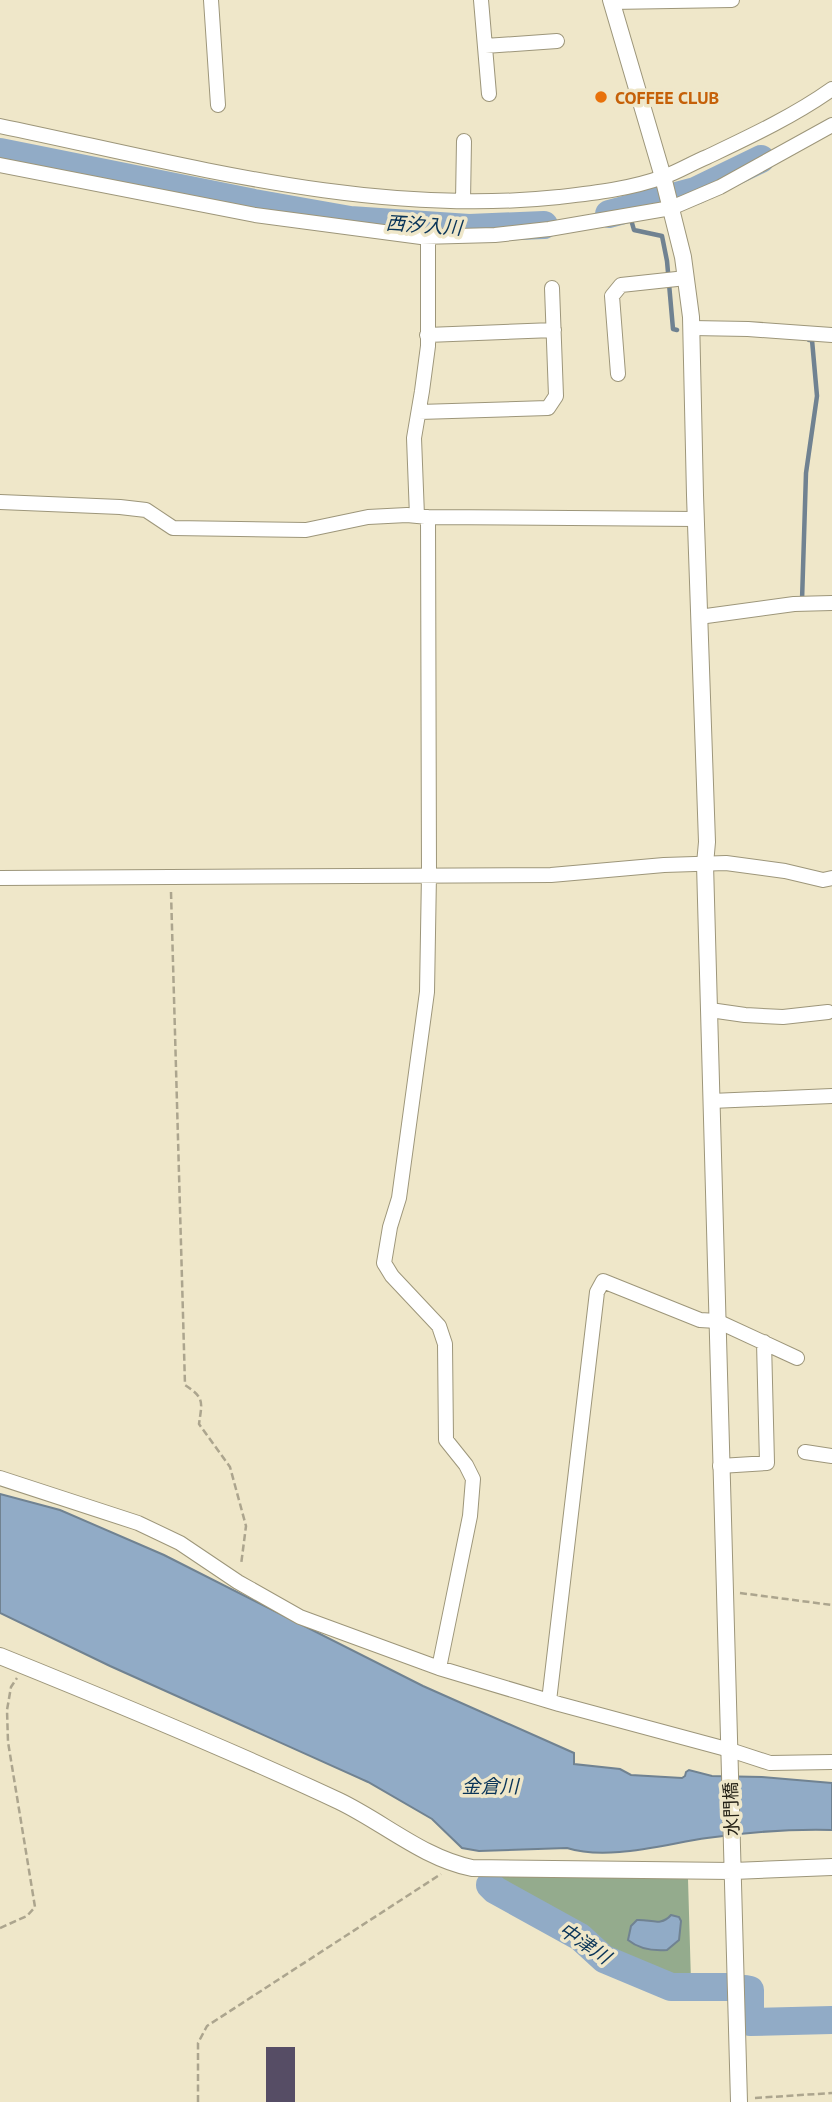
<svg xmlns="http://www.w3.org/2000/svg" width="832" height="2102" viewBox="0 0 832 2102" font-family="'PT Sans','Noto Sans JP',sans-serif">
  <rect width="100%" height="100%" fill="#efe7c9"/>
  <path fill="#94ab8d" d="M621,1876L688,1879L691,1982L665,1977L627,1965L600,1949L582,1934L496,1885L493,1877Z"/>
  <path fill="#91abc6" stroke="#708291" stroke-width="2" d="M0,1494L60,1510L164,1555L423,1686L574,1753V1764L620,1769L631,1775L682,1778L685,1776L686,1772L689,1770L712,1776L762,1777L832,1783V1830C790,1829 748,1832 707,1838C665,1844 608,1861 567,1848L479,1851L462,1848L432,1819L368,1782L110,1666L0,1613Z
    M671,1915L679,1917L681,1921L679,1940L667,1950C653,1951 639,1949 628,1940L631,1926L637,1920C650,1919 661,1927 671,1915Z"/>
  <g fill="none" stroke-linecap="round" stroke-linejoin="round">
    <path stroke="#708291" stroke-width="4.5" d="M632,223L634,230L662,236L667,261L673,329L677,330
      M802,601L806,473L817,396L812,340H809"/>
    <path stroke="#91abc6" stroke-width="28" d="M0,152L254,203L350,220L469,228L544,225
      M609,214L695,191L761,159
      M490,1885L495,1890L580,1937L604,1959L671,1987H727
      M745,1989L750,1990V2022L832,2020"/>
  </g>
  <path fill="#564d65" d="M266,2047H295V2102H266Z"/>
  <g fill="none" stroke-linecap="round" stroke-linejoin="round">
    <defs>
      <path id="minor" d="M211,0L218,105
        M481,0L489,94
        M611,2L732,0
        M485,46L557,41
        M0,126C184,164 370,217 559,197C594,193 630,189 663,177C678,172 692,163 707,157C749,137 794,116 832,89
        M0,165L255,215L421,237L495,235L549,229L671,208L720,187L832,125
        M463,201L464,141
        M692,328L748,329L832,335
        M427,335L554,330
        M618,374L612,296L621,285L686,278
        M419,412L548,408L556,396L552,288
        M0,502L120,507L146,510L173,528L306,530L368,517L407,515L428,517L696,519
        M417,516L414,438L422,391L428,346V237
        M428,517L429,874L427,992L399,1198L390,1227L384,1263L392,1276L439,1326L445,1344L446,1440L466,1465L473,1479L470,1516L439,1668
        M699,617L794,604L832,603
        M0,878L551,875L664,865L726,863L785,871L823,880L832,878
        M710,1010L745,1015L783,1017L828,1012
        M711,1101L832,1096
        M805,1452L832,1456
        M720,1466L767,1463L764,1342
        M0,1478L138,1523L180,1543L238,1582L300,1617L439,1668L559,1704L730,1750L770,1763L832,1762
        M549,1701L597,1292L603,1281L700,1320L717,1321L797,1358"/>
      <path id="tertiary" d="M611,0L663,177L683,257L691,317L695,495L707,842L705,864L739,2102
        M0,1656C114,1702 228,1749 339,1801C383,1822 423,1858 472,1868L733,1871L832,1867"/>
    </defs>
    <use href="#minor" stroke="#9d967a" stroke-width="16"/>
    <use href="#tertiary" stroke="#9d967a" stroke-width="18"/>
    <path stroke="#aca58e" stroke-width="2.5" stroke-dasharray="7 3.5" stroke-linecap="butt" d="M171,892L185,1385C205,1398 202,1402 199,1424L230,1467L246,1526L241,1565
      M740,1593L832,1605
      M0,1928L27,1916L35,1907L8,1742L7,1710L11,1687L17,1678
      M755,2098L832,2093
      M198,2102V2043L207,2026L441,1874"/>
    <use href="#minor" stroke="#fff" stroke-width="14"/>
    <use href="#tertiary" stroke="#fff" stroke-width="16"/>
  </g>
  <circle fill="#e8710a" stroke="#efe7c9" stroke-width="2.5" cx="601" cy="97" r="7"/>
  <g text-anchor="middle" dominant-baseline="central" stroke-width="7" stroke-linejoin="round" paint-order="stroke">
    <g font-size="18" font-weight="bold" fill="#c56008" stroke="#efe7c9" text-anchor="start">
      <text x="615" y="97">COFFEE CLUB</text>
    </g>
    <g font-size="18" fill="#242116" stroke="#efe7c9">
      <text transform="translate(731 1809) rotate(-92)">水門橋</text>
    </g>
    <g font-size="19" font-style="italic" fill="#093458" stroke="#efe7c9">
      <text transform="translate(424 225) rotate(4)">西汐入川</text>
      <text x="490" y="1786">金倉川</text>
      <text transform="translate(585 1943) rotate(34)">中津川</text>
    </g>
  </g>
</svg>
